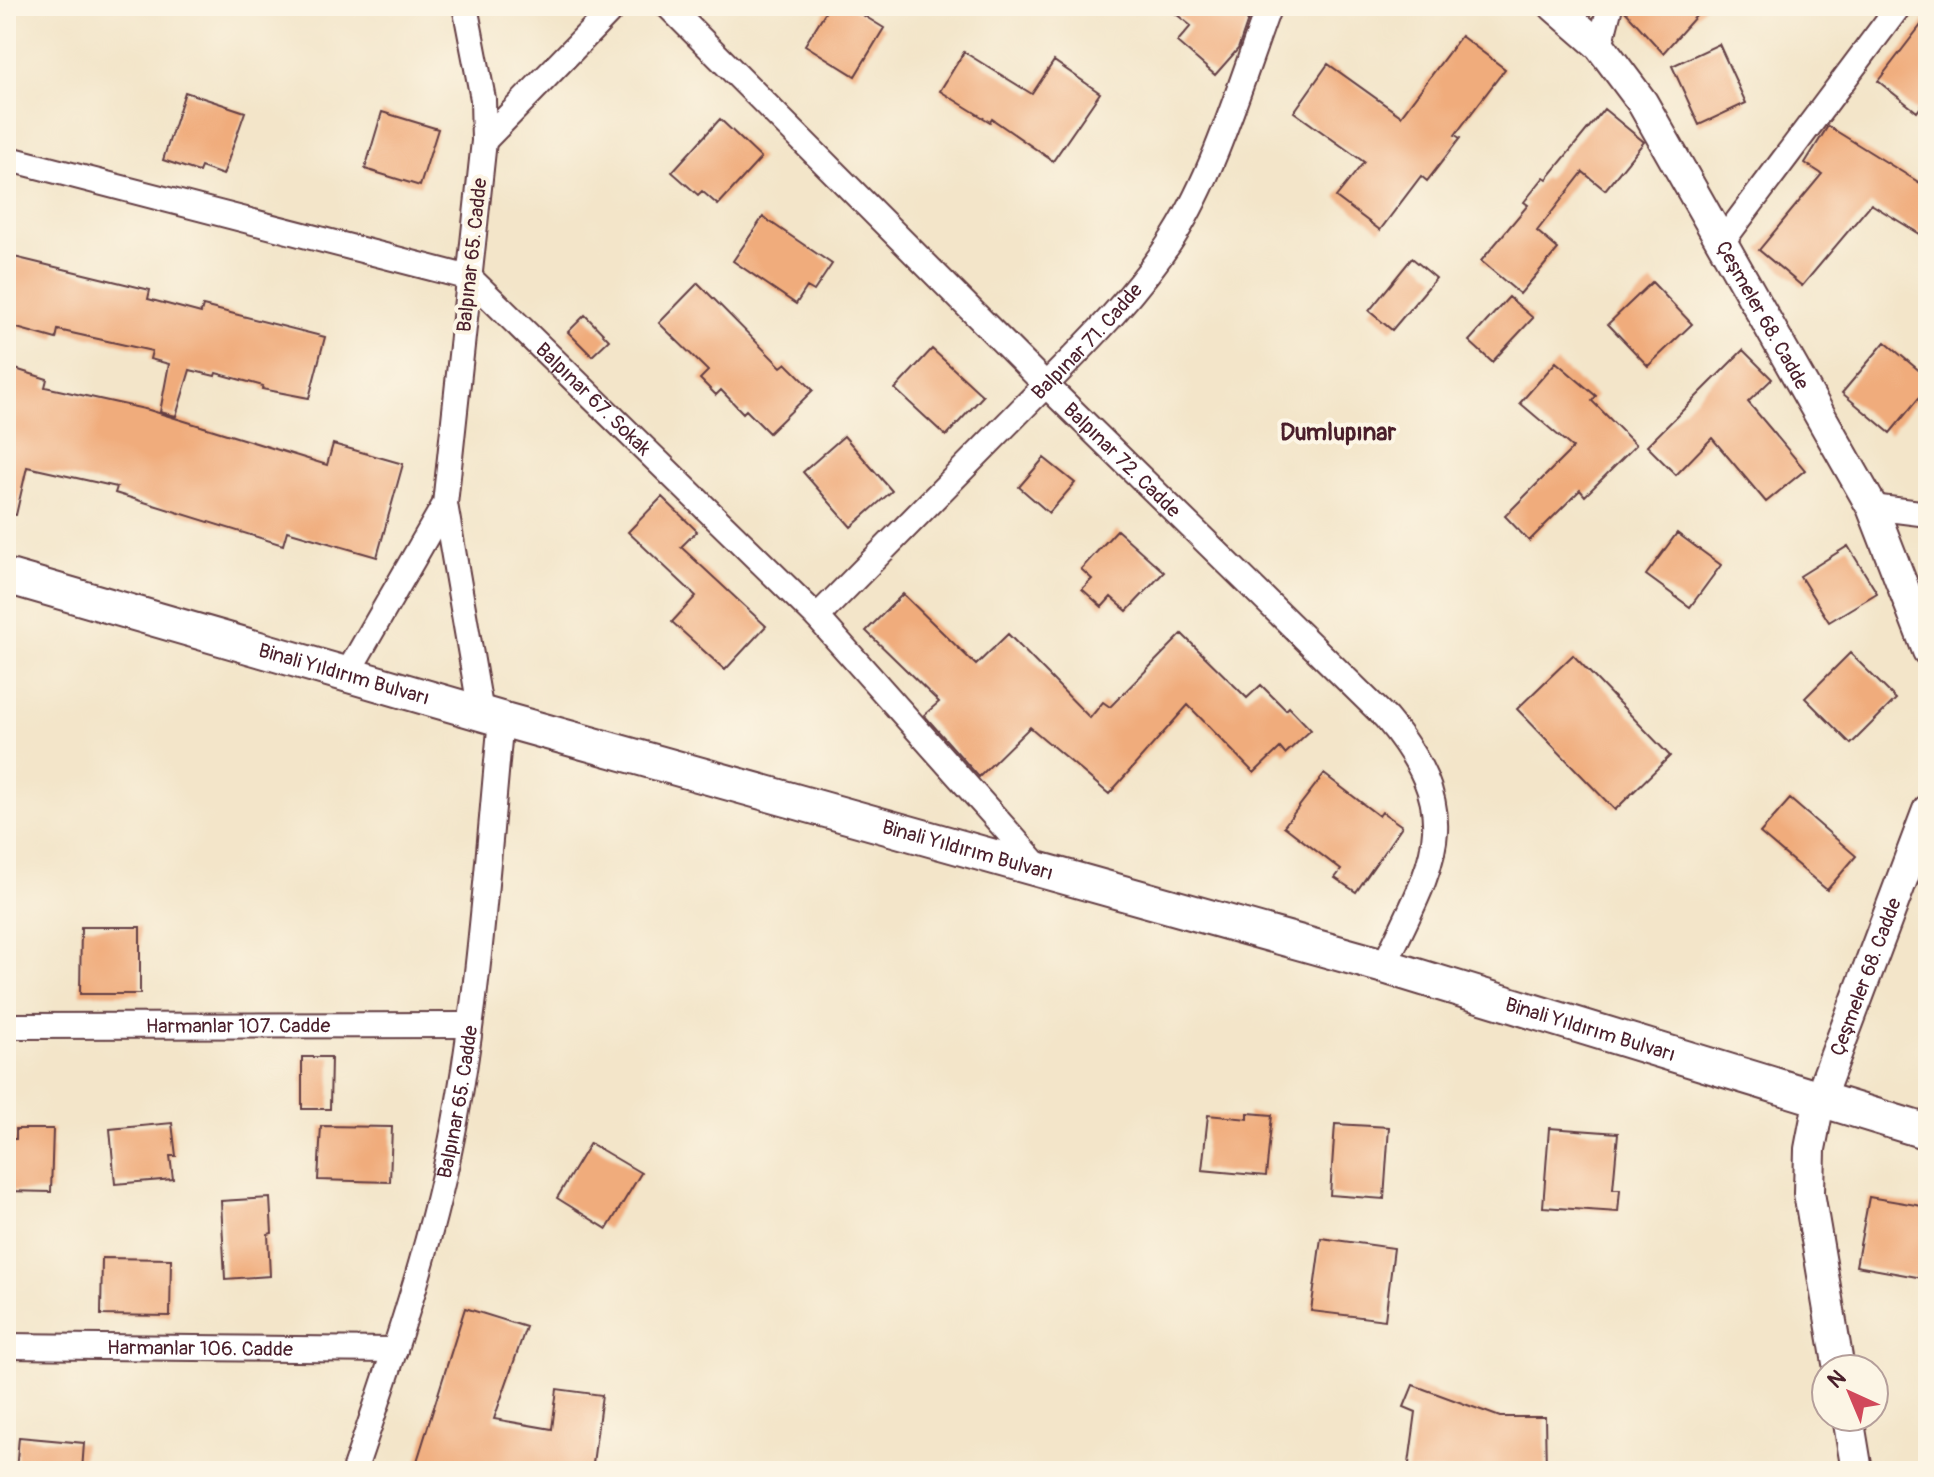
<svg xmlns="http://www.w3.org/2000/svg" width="1934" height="1477" viewBox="0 0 1934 1477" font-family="Pangolin,sans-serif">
  <rect width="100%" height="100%" fill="#fcf5e5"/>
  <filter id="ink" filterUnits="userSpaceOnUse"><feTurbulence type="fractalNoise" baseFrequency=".0125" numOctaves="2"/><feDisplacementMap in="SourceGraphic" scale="16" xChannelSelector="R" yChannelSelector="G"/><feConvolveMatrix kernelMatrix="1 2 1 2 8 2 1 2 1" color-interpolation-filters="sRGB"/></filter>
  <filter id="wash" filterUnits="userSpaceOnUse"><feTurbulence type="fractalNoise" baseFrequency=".006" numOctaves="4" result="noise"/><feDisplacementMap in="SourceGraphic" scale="32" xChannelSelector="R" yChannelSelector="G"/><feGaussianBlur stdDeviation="1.8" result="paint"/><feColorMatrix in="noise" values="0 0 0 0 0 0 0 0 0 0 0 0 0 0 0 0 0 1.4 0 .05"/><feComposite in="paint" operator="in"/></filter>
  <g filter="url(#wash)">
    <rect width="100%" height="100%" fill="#f3e5c9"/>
    <g id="blocks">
      <path fill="#f0ac7c" d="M829,6H848L884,28L855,76L805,45Z
        M1166,6H1237L1249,17L1238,49L1215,75L1177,42L1191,26Z
        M1625,6H1705L1663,53L1624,10Z
        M1928,16V97L1917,112L1878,81Z
        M1461,36L1505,69L1455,135L1460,138L1427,181L1421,176L1380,230L1336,197L1364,162L1294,112L1328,64L1401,116Z
        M1719,44L1746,103L1699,125L1672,66Z
        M964,52L1032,94L1054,61L1100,93L1053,161L992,119L990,122L940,91Z
        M185,92L245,112L223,175L201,167L199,172L163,160Z
        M1604,109L1644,142L1605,190L1583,172L1537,231L1558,249L1520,294L1481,261L1528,205L1524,202L1544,177L1547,179Z
        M382,112L438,129L420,186L365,169Z
        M720,119L761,158L718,205L702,191L698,195L672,172Z
        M1828,126L1928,188V239L1871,204L1802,286L1759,250L1822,174L1805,163Z
        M763,217L832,264L814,291L807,287L796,304L733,261Z
        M6,255L150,290L148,299L201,313L203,306L325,337L309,398L262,389L263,386L216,373L215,376L190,370L176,416L160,412L169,364L150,359L152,351L58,330L56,339L6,325Z
        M1412,258L1436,278L1392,330L1369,311Z
        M1652,282L1692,324L1648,366L1608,324Z
        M698,283L781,367L786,363L813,390L769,433L746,410L743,413L721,390L716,395L700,379L708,371L659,323Z
        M1509,297L1533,318L1492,362L1469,341Z
        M585,315L609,340L592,356L568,332Z
        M1885,342L1928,378V387L1890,433L1842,393Z
        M932,349L983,396L946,436L895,389Z
        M1743,350L1772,379L1748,402L1805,470L1766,502L1712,438L1676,475L1647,446Z
        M1556,362L1596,396L1592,401L1636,445L1585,496L1580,490L1529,541L1505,516L1573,448L1520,403Z
        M6,366L47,379L45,387L149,410L327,465L333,444L403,464L377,557L287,531L283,545L115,493L117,487L27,467L16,515L6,514Z
        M844,436L892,491L851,527L803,472Z
        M1044,458L1075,483L1049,513L1019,487Z
        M662,497L697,531L681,547L766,626L725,670L672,622L696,596L628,532Z
        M1117,530L1164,572L1127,611L1111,597L1102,607L1082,589L1092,579L1081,569Z
        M1677,533L1721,565L1690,607L1646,575Z
        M1848,546L1877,593L1829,622L1800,576Z
        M903,594L976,665L1008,634L1090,718L1103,702L1110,707L1182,634L1247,698L1261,685L1286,710L1289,707L1311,730L1285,754L1280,748L1254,773L1188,705L1109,794L1030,727L979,777L924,715L939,702L866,631Z
        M1850,653L1896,699L1851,744L1805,698Z
        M1573,655L1670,756L1615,810L1517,709Z
        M1324,774L1379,816L1382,812L1402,826L1356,892L1335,878L1341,870L1284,826Z
        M1790,799L1856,856L1827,890L1760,833Z
        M81,927H140V994H80Z
        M302,1057H331L330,1109H302Z
        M1248,1113L1272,1115L1266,1176L1202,1170L1208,1115L1248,1119Z
        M172,1123L176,1156H170L173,1179L115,1184L110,1129Z
        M1335,1124L1389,1127L1384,1199L1330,1195Z
        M321,1126L392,1127L390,1182L318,1180Z
        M1549,1128L1618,1133L1613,1189H1620L1618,1212L1543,1207Z
        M16,1129H53L51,1192L6,1191V1139H16Z
        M590,1143L641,1173L607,1229L557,1198Z
        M1869,1197L1928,1207V1279L1856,1266Z
        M270,1198L272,1233L268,1234L270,1276L225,1279L221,1201Z
        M1321,1238L1394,1248L1385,1320L1311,1311Z
        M102,1258L171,1259L170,1316L101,1315Z
        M465,1308L526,1327L494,1419L552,1429L557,1389L602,1395L592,1471H414Z
        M1413,1385L1500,1417H1545L1546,1471H1408L1416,1412L1404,1407Z
        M19,1437L84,1443L82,1471H16Z"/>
    </g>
  </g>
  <g filter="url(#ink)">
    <use href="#blocks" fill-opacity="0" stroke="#633d43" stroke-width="2"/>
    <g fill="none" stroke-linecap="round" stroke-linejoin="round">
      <defs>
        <g id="minor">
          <path d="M465,6L483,99L484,141L445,504L481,713"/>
          <path id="s1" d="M668,6L1046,385L1386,718C1469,817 1432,864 1384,966"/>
          <path d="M1600,46L1610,6"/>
          <path d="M484,141L615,6"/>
          <path id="s2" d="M6,158L470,278L817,617L1041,869"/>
          <path d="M1722,242L1899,6"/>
          <path d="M1872,507L1928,514"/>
          <path id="s3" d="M817,617C885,548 953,479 1022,409C1075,355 1133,300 1174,236C1215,171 1242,79 1269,6"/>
          <path d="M347,674L445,504"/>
          <path id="s4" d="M6,1026L470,1025"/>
          <path id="s5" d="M6,1346L395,1350"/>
          <path id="s6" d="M354,1471C393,1357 433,1241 455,1122C480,989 488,853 501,719"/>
        </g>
        <g id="tertiary">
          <path id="s7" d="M1554,6L1600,46L1642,102L1872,507L1928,651"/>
          <path id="s8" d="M1839,1369L1809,1193L1810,1149L1820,1097L1928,810"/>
          <path d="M1848,1417L1857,1471"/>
        </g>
        <g id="secondary">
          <path id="s9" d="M6,576L501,719L1384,966L1928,1132"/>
        </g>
      </defs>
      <use href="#minor" stroke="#633d43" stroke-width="28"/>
      <use href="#tertiary" stroke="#633d43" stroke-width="34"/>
      <use href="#secondary" stroke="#633d43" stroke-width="38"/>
      <use href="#minor" stroke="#fff" stroke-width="24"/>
      <use href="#tertiary" stroke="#fff" stroke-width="30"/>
      <use href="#secondary" stroke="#fff" stroke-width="34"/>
    </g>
  </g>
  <g text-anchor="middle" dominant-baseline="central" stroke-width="8" stroke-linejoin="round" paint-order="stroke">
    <g font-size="20" fill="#4a1f2b" stroke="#fcf5e5">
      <text transform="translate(472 255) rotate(-84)">Balpınar 65. Cadde</text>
      <text stroke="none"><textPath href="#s7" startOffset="376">Çeşmeler 68. Cadde</textPath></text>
      <text stroke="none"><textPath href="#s3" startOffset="386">Balpınar 71. Cadde</textPath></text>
      <text stroke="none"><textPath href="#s2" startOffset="652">Balpınar 67. Sokak</textPath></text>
      <text stroke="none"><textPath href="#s1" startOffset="642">Balpınar 72. Cadde</textPath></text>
      <text stroke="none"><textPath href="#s9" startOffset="352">Binali Yıldırım Bulvarı</textPath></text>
      <text stroke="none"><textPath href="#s9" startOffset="1000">Binali Yıldırım Bulvarı</textPath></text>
      <text stroke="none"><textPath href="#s8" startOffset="404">Çeşmeler 68. Cadde</textPath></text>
      <text stroke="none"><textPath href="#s4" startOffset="232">Harmanlar 107. Cadde</textPath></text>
      <text stroke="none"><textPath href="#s9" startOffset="1648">Binali Yıldırım Bulvarı</textPath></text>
      <text stroke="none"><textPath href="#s6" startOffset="384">Balpınar 65. Cadde</textPath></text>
      <text stroke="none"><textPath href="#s5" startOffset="194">Harmanlar 106. Cadde</textPath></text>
    </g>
    <g font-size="24" font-weight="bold" fill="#4a1f2b" stroke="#fcf5e5">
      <text x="1338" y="432">Dumlupınar</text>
    </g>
  </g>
  <rect width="1934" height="1477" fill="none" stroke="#fcf5e5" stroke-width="32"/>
  <g transform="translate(1850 1393) rotate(316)"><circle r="38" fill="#fcf5e5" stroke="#b59f9b" stroke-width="2"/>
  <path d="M0-6L14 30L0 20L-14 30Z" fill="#d1495b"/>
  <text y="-12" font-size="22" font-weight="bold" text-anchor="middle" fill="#4a1f2b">N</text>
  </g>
</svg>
